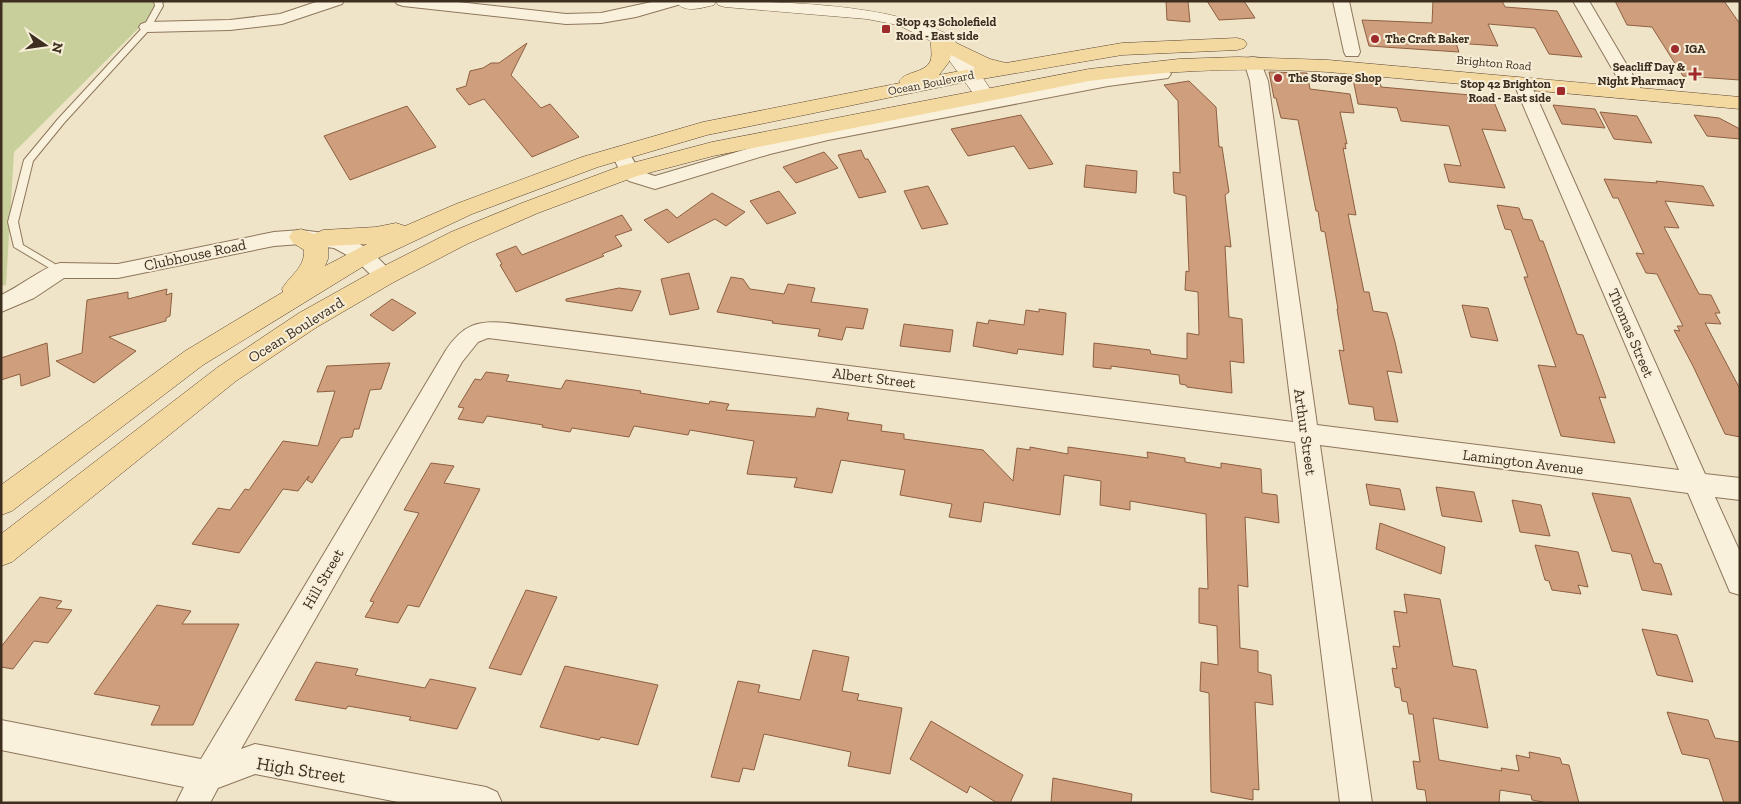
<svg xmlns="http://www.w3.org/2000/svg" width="1741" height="804" viewBox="0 0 1741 804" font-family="'Zilla Slab',serif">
  <rect width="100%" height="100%" fill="#f0e4c8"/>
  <path fill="#c9cf9b" d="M1,1H166L14,152L6,285L1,286Z"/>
  <path fill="#cf9f7d" stroke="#8d5f41" d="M1166,1H1188L1190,22L1167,20Z
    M1207,1H1244L1255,18L1219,20Z
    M1433,1H1502L1505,7L1557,11L1582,57L1549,54L1535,28L1488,24L1498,46L1456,43L1459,52L1369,46L1362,20L1432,23Z
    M1615,1H1724L1740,24V80L1683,76L1652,27L1627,25Z
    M527,43L511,75L541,108L550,104L579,137L532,157L484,99L469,105L456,89L466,86L470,71L483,68L491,63H499Z
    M1269,72L1307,73L1310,89L1350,94L1354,113L1340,112L1347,144L1345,143L1346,149L1343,148L1356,215L1348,214L1364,292H1369L1373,311L1387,313L1395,342L1402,373L1387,371L1398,422L1375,420L1373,407L1349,404L1339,350L1344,351L1337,309H1338L1325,232L1321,231L1318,211H1316L1298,120L1281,118L1276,98H1274Z
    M1353,79L1380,82L1381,87L1492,97L1506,131L1482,129L1505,188L1449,182L1444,164L1461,166L1449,126L1401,121L1397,108L1358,104Z
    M1189,81L1216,107L1219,147H1222L1229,192L1225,195L1231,247L1225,246L1229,317L1242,319L1244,363L1230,361L1232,393L1187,387L1186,385L1180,384L1179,375L1111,366V369L1093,367L1094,343L1150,350L1151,354L1187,359V333L1199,335L1198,292L1185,290L1186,271L1189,272L1186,196L1174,193L1173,172L1180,173L1178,101L1164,85Z
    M1553,105L1595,109L1605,128L1562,124Z
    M407,106L436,147L350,180L324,136Z
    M1600,112L1637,116L1652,143L1614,139Z
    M1021,115L1053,164L1029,169L1014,146L968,156L951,129Z
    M1694,115L1719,118L1740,129V139L1707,136Z
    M861,150L865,159H868L886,192L859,198L838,155Z
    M824,152L838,168L796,183L783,167Z
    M1086,165L1137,171L1136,193L1084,187Z
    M1604,179L1657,183L1656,181L1703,186L1714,206L1665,201L1679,228L1664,227L1699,294L1711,295L1720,313H1715L1721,324L1705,323L1740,389V437L1725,434L1693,366L1674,330L1680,331L1677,326H1683L1657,274L1646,273L1636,253L1644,254L1618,198H1613Z
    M928,186L948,224L922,229L904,191Z
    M779,191L796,213L767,224L750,201Z
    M712,193L745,212L726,226L715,219L668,243L644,220L667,209L677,218Z
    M1497,205L1519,208L1523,219L1532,220L1540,241H1543L1577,334L1583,335L1601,384L1606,398L1599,397L1615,443L1561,436L1538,365L1556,367L1524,277H1528L1511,230L1505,229Z
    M622,215L632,230L615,236L622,246L602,254L604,256L516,292L500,265L502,264L496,254L516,246L522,255Z
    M689,273L699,309L670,315L661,279Z
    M731,277L743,279L750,289L784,294L788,284L815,288L811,302L868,309L863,329L846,327L842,340L818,336L820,329L772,323L773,321L717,312Z
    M619,288L641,291L632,311L566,301V299Z
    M167,289L166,295L172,293L170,316L166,318V321L109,337L136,351L94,383L56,361L82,353L87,300L128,292V299Z
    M392,299L416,313L393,331L370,315Z
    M1462,305L1488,308L1498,341L1471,337Z
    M1039,309L1066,313L1063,355L1018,349L1017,354L973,346L977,322L988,324L989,320L1024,325L1026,310L1039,312Z
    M904,324L953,330L950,352L900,346Z
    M47,343L50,376L21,386L20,374L1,380V358Z
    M390,363L381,389L370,390L359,429H354L352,437L341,438L312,483L307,480L309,476L298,491L283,489L239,553L192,544L218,508L230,510L245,489L249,490L283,441L318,446L335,391L317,392L327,366Z
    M486,372L509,375L506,381L561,389L566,380L641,391L640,393L709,404L710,401L729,404L726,410L815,417L817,408L849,413L847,420L882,425L881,431L904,434V439L983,450L1013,481L1017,448L1030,450V447L1068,454V447L1148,458L1147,452L1185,458V462L1221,468V463L1261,469L1262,493L1277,495L1279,523L1245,517L1248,587L1238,585L1240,648L1258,651V672L1271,675L1273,705L1255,702L1259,790L1253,789V800L1211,792L1209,693L1200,691L1201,662L1218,665L1217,626L1199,623V588L1208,589L1206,514L1130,501V510L1100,505L1101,481L1064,475L1060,515L984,502L981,522L949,517L952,504L900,495L905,470L841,460L832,493L794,487L797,478L747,474L754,441L690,430L688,435L634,426L629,437L572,428L570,432L542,427L543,425L487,416L483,423L458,419L464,408L458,407L475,379L481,380Z
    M431,463L454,466L444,483L480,489L419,607L408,605L398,623L365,617L374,602L370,601L419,513L404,510Z
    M1366,484L1400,489L1405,510L1370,505Z
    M1436,487L1474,492L1482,522L1442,516Z
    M1592,493L1630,498L1654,563L1661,564L1672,595L1642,590L1631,554L1612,551Z
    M1512,500L1541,505L1550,536L1520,532Z
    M1380,523L1445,547L1441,574L1376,549Z
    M1535,545L1578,552L1588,587L1578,585L1581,594L1552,590L1549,581L1545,580Z
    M526,590L557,597L521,675L489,668Z
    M1404,594L1440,599L1453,666L1476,670L1488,728L1433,718L1439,760L1502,771L1501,768L1519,771L1516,755L1530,758L1529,752L1560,758L1562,764L1569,765L1579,803H1549L1532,800L1531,795L1500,790L1499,803H1427L1425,790L1417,789L1413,761L1420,762L1413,714H1409L1407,702L1402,701L1400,688L1395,687L1392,668L1397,669L1393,646L1400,647L1394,611L1407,613Z
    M40,597L62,601L56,608L72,610L48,643L34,641L13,669L1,667V647Z
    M157,605L191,611L182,624H239L193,725H151L160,706L94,694Z
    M1642,629L1677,635L1693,682L1657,675Z
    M813,650L849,657L842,691L859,694L857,700L902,708L890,774L848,766L851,752L764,734L754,770L743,768L739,782L711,777L738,681L760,685L758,692L800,700Z
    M316,662L358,669L355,675L425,688L430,679L476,688L457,729L409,720L411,717L348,706L346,709L295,700Z
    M565,666L658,685L638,745L601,737L599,740L540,727Z
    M1667,712L1708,720L1715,738L1740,742V803H1724L1709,759L1682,754Z
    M931,721L1023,775L1010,803H997L970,786L967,793L910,759Z
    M1053,778L1132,794L1131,803H1051Z"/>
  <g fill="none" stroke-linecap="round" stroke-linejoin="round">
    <defs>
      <path id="lane" d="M154,1H162L163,6L150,29L64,123L33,161L18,222L23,245L65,270L64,272H56L14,247L8,222L24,160L58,119L144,26L155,6Z"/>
      <path id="street" d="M319,1H344L342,4L282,24L230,30L147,32L141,30L139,27L141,24L147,22L230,20L280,14Z
        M395,1H449L566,14L601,13L656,1H683L681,4L636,17L601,23L566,24L403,6L397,4Z
        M1333,1H1349L1360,52L1358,56H1346L1344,52Z
        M1573,1H1589L1644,94L1641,98L1635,99L1629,98Z
        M1253,57L1259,58L1268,81L1317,425L1679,470L1514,84L1517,80L1523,79L1529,80L1705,474L1740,478V500L1715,497L1740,552V595L1730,592L1688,493L1320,445L1372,803H1340L1295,442L488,338L478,342L462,362L241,749L255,744L486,787L497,792L502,803H403L255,774L218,788L210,803H176L184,787L1,750V720L201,759L446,350C463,325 477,320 507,323L1293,422L1250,81L1244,62L1247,58Z
        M1162,69L1168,70L1171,74L1168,78L1108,86L828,140L770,154L655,189L629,181L622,175L611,153L613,149L620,147L627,149C637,165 635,170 655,176L757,146L828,128L1108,76Z
        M301,230L346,236L370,250L396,276L393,281L385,284L377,281L356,260L334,248L301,244L274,246L118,278H64L34,298L1,312V295C21,286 42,268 60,263L118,264L274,232Z"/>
      <path id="secondary" d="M675,1C752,1 880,0 945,33C961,43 984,80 995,96L992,100L985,102L978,100L946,56L933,42L898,25L867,19L725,7L718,5L716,1L714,5C701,8 684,14 675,1Z"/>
      <path id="primary" d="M940,32L947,34L950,40L990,59L1006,63L1122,43L1237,38L1244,40L1247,44L1244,48L1237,50L1122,55L970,81L707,135L598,167L472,214L372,261L203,365L12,511L1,515V485L185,351L283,292L282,289C290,275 305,268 304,250L293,243L289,237L293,231L301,229L314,234L323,230L376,227L396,223L405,226L456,204L582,157L703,122L900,83L899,81C906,71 924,73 930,62C934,53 928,42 933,34ZM951,55L976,68L939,75L949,62ZM367,244L325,266L328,259V246Z
        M1238,57L1328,60L1740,97V109L1328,72C1248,67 1169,70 1089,81L713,156L637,176L538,213L467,244L394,282L317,327L236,381L12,562L1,566V534L218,367L299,313L376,270L451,232L522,203L621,166L712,142L1089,69L1179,59Z"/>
    </defs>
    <use href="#lane" stroke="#8d765c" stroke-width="2"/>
    <use href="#street" stroke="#8d765c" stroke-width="2"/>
    <use href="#secondary" stroke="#6f573f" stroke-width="1"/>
    <use href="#primary" stroke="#5b4430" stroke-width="1"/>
    <use href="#lane" fill="#faf1dc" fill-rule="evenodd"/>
    <use href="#street" fill="#faf1dc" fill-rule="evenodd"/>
    <use href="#secondary" fill="#faf1dc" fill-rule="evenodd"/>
    <use href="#primary" fill="#f3d9a0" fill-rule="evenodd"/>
  </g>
  <g fill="#9e2a2b" stroke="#f7eed8" stroke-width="2">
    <rect x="881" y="24" width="10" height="10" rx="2.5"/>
    <circle cx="1375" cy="39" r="5"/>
    <circle cx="1675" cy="49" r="5"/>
    <path d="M1692.5 66.5h5v5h5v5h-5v5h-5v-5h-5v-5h5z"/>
    <circle cx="1278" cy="78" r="5"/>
    <rect x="1556" y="86" width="10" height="10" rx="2.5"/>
  </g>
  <g text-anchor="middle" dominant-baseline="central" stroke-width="4" stroke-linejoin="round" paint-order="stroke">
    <g font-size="12" font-weight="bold" fill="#3d2e20" stroke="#f7eed8" text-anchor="start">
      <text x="896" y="22">Stop 43 Scholefield<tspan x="896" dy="14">Road - East side</tspan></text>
      <text x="1385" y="39">The Craft Baker</text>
      <text x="1685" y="49">IGA</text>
      <text x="1685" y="67" text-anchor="end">Seacliff Day &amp;<tspan x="1685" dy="14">Night Pharmacy</tspan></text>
      <text x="1288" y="78">The Storage Shop</text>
      <text x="1551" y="84" text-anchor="end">Stop 42 Brighton<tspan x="1551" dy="14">Road - East side</tspan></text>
    </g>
    <g font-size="12" fill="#3d2e20" stroke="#f7eed8">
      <text transform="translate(1494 63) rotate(5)">Brighton Road</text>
      <text transform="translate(931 83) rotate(-11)">Ocean Boulevard</text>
    </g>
    <g font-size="15" fill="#3d2e20" stroke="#f7eed8">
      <text transform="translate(195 255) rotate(-12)">Clubhouse Road</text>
      <text transform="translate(296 330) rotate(-32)">Ocean Boulevard</text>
      <text transform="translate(1631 333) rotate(67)">Thomas Street</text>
      <text transform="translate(874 378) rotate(7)">Albert Street</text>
      <text transform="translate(1305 432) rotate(82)">Arthur Street</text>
      <text transform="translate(1523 462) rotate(7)">Lamington Avenue</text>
      <text transform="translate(323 579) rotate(-60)">Hill Street</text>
    </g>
    <g font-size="18" fill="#3d2e20" stroke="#f7eed8">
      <text transform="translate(301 770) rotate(9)">High Street</text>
    </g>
  </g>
  <rect width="1741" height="804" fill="none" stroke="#3d2e20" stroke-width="5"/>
  <g transform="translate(45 45) rotate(103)" stroke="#f7eed8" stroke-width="4" paint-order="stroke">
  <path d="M0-4L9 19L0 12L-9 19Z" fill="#3d2e20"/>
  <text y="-8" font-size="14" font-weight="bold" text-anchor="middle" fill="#3d2e20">N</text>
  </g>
</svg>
